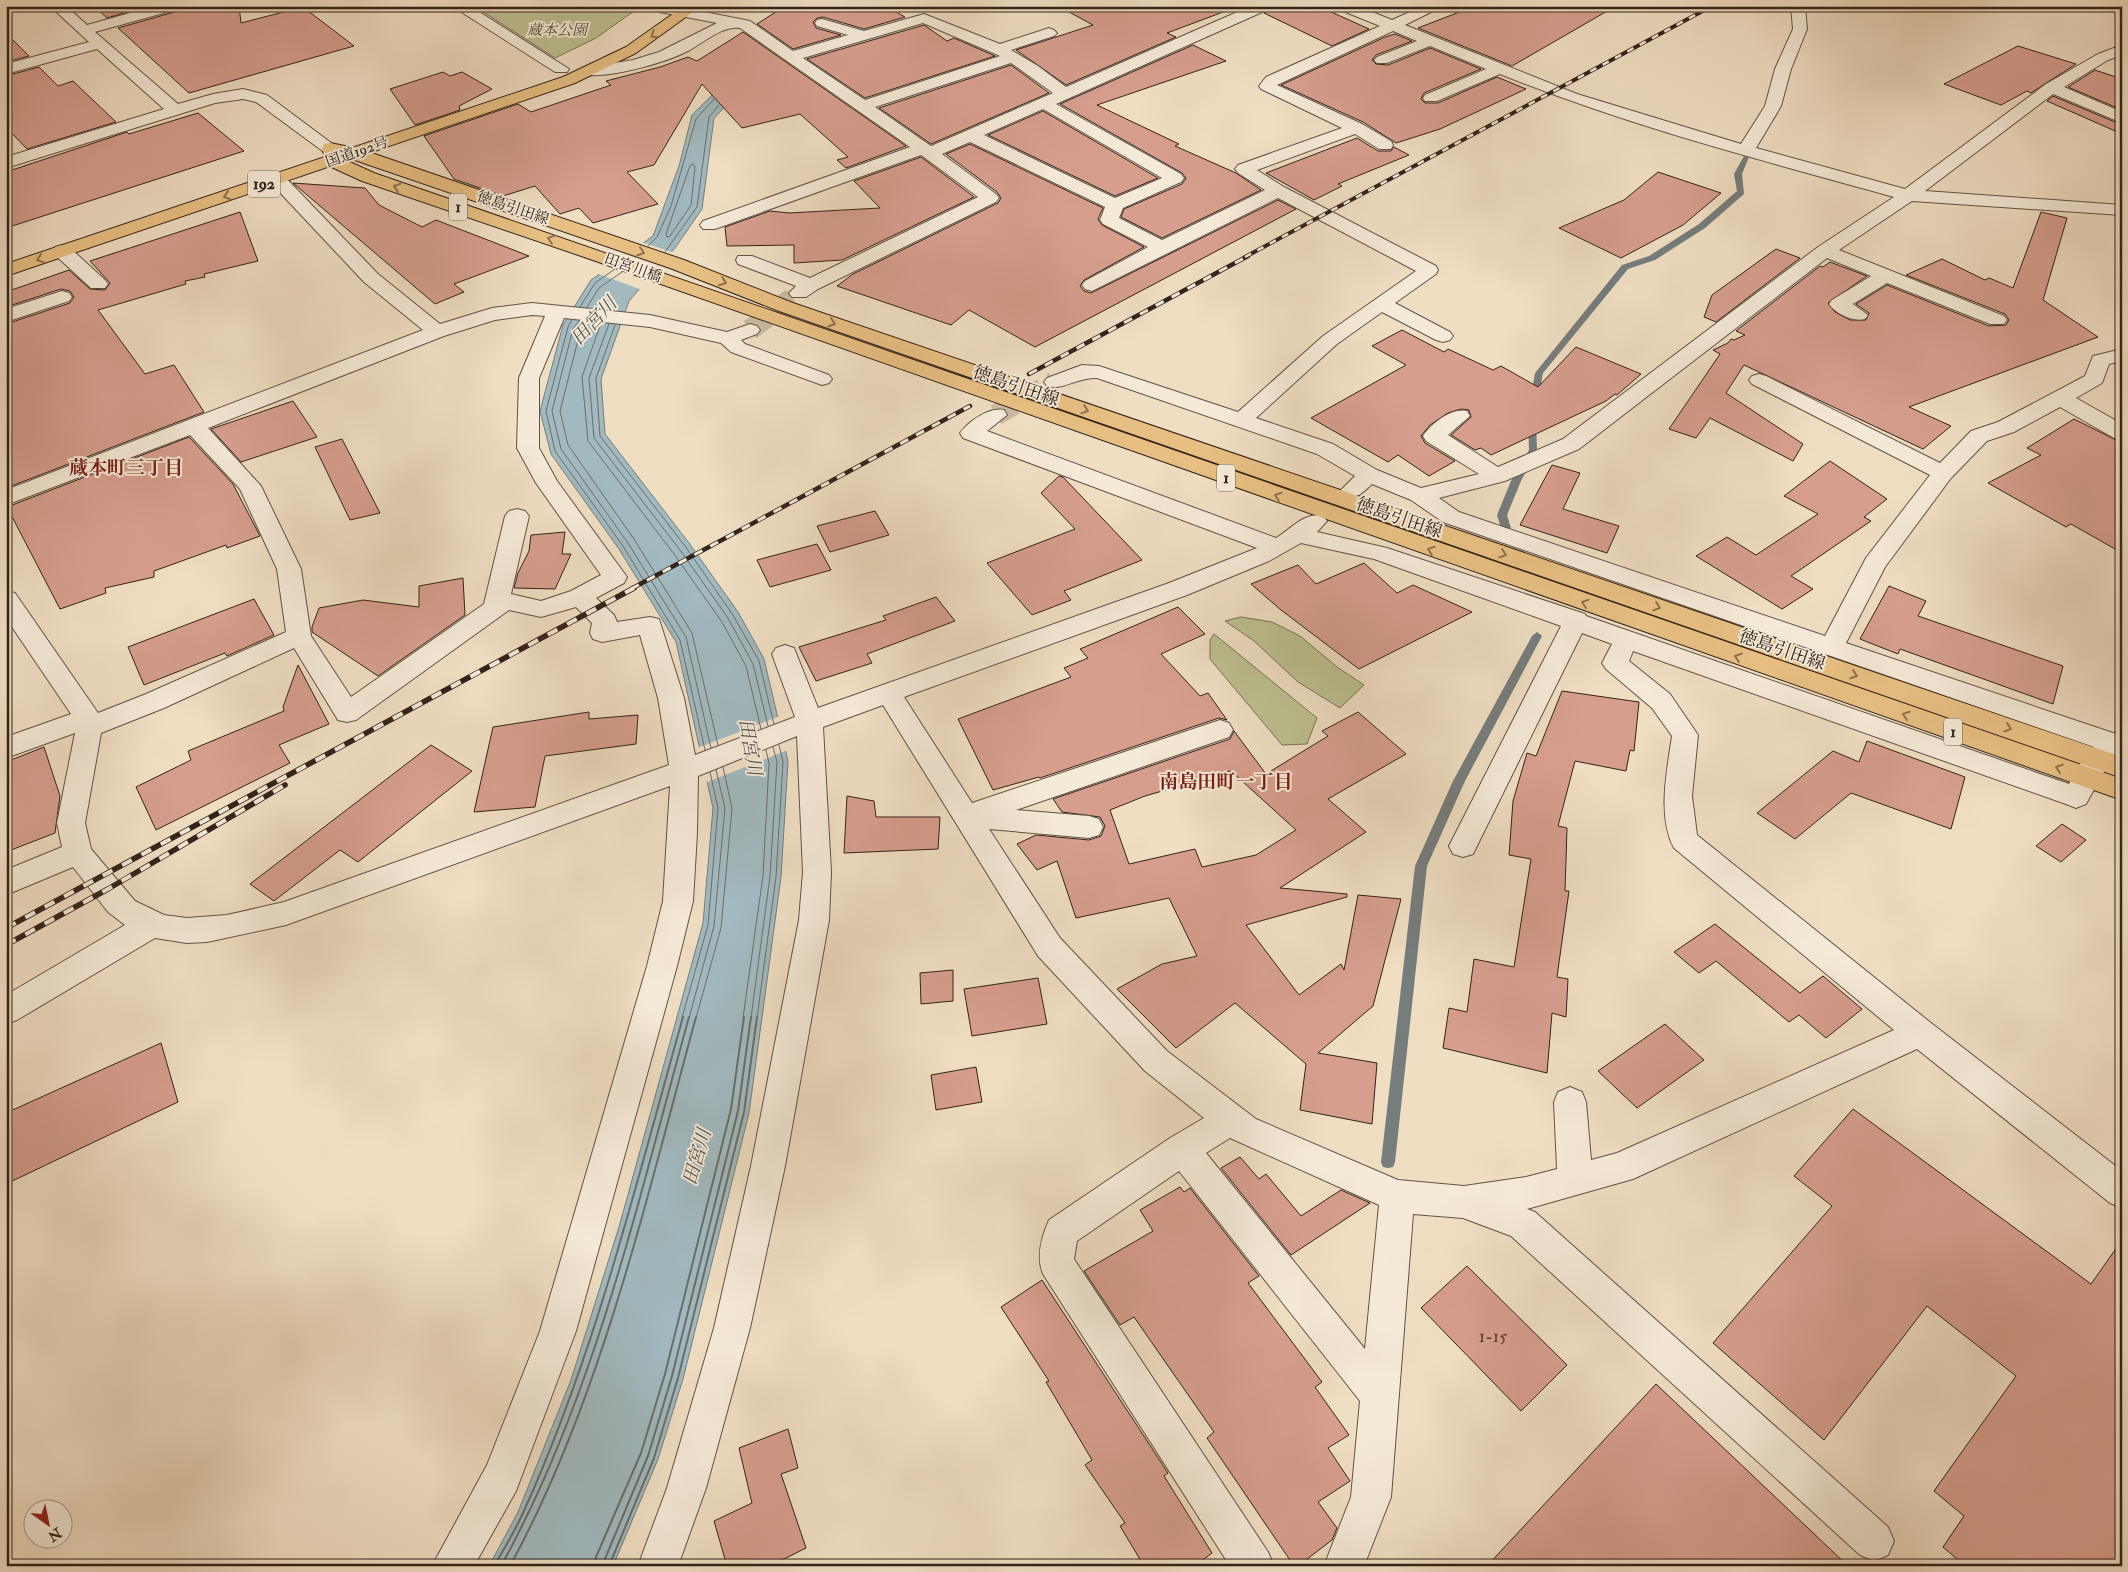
<svg xmlns="http://www.w3.org/2000/svg" width="2128" height="1572" viewBox="0 0 2128 1572" font-family="'IM FELL Double Pica','Noto Serif JP',serif">
  <rect width="100%" height="100%" fill="#f0dec3"/>
  <filter id="stains"><feTurbulence type="fractalNoise" baseFrequency=".004" numOctaves="4"/><feColorMatrix values="0 0 0 0 .2 0 0 0 0 .09 0 0 0 0 .02 0 0 0 .5 -.17"/></filter>
  <radialGradient id="worn" r=".72"><stop offset=".6" stop-color="#630" stop-opacity="0"/><stop offset="1" stop-color="#630" stop-opacity=".3"/></radialGradient>
  <path fill="#bdc091" stroke="#787255" d="M474,6H641L596,38L555,58Z
    M1241,617L1272,622L1300,636L1337,667L1364,685L1340,708L1298,682L1254,641L1225,621Z
    M1214,634L1317,718L1307,744L1282,745L1210,659V640Z"/>
  <path fill="#a1b9bf" stroke="#757d7d" d="M780,6H808L776,55L714,118L702,209L675,248L629,301L601,379L605,434L689,543L738,612L764,659L788,761L781,877L749,1113L683,1379L658,1459L613,1566H489L518,1512L571,1380L619,1227L703,923L713,808L676,642L619,549L551,454L540,411L563,325L591,280L653,236L679,166L692,115L763,44L773,32Z"/>
  <path fill="#f0dec3" d="M641,242L675,253L642,290L596,273Z
    M780,716L788,750L705,783L697,748Z"/>
  <g fill="none" stroke-linecap="round" stroke-linejoin="round">
    <path stroke="#6a6e6c" stroke-width="1" d="M693,164L695,167L691,205L670,236L667,237L666,234L690,166Z
      M648,246L657,237L671,206L696,119L714,99
      M665,252L697,207L709,117L719,105
      M580,307L595,283L615,269
      M587,307L599,288L622,272
      M572,320L568,327L546,411L555,451L623,546L680,640L705,750
      M579,321L573,329L552,411L561,449L628,543L686,637L711,748
      M587,322L580,332L560,411L568,445L634,539L692,633L718,745
      M601,323L582,377L588,441L674,554L722,622L746,666L761,729
      M609,324L589,378L594,438L680,550L728,618L753,664L768,726
      M615,325L596,378L600,436L685,546L733,615L759,661L774,724
      M682,1018L708,925L718,808L710,772
      M689,1018L714,926L725,808L716,770
      M696,1018L721,928L732,808L723,767
      M743,1018L763,876L769,763L766,750
      M751,1018L770,876L777,762L773,747
      M757,1018L776,877L783,762L779,745"/>
    <path stroke="#6a6e6c" stroke-width="2" d="M494,1566C504,1549 515,1531 523,1513C595,1355 636,1184 683,1017
      M501,1566C594,1398 638,1201 689,1017
      M510,1566C601,1399 646,1200 696,1017
      M595,1566L596,1557L641,1453L665,1374L731,1109L744,1017
      M602,1566L648,1456L672,1376L738,1111L751,1017
      M609,1566L654,1458L678,1378L744,1112L757,1017"/>
    <path fill="#757d7d" fill-rule="evenodd" d="M1744,156L1749,157L1742,174L1744,194L1705,228L1655,260L1628,269L1543,373L1538,400L1537,402H1531L1530,400L1535,373L1622,265L1649,256L1699,224L1737,191L1734,174Z
      M1532,418L1536,421L1537,450L1521,481L1507,515L1511,528L1506,531L1501,528L1497,515L1511,481L1529,450L1528,421Z
      M1537,632L1542,636L1465,781L1427,866L1395,1162L1393,1167L1388,1168L1383,1167L1381,1162L1415,866L1453,781L1532,636Z"/>
  </g>
  <path fill="#d79e8e" stroke="#322319" fill-rule="evenodd" d="M94,6H147L107,18Z
    M182,6H239L241,23L303,7L354,46L189,93L118,28L178,11Z
    M785,6H886L905,17L864,29L823,17L817,18L813,22L816,28L841,35L793,49L757,24Z
    M1058,6H1230L1231,9L1167,33L1176,37L1066,85L1016,50L1093,25Z
    M1273,6H1318L1369,29L1332,46L1264,13Z
    M1475,6H1616L1512,66L1418,28Z
    M924,25L947,41L954,38L995,56L865,98L807,59Z
    M743,32L906,146L846,168L837,160L848,157L800,114L742,128L702,84L654,165L627,172L658,204L593,223L579,208L560,214L535,186L503,196L454,179L424,136L518,104L531,112L611,85L606,81L660,67L688,57L697,61Z
    M6,33L29,56L6,62Z
    M1395,34L1412,41L1376,55L1372,60L1376,64L1388,65L1430,48L1481,69L1424,93L1421,99L1425,103H1438L1497,77L1526,89L1440,129L1396,143L1363,122L1281,85L1385,37Z
    M1193,45L1226,61L1097,105L1179,144L1175,146L1236,173L1261,190L1162,238L1121,217L1124,209L1182,184L1186,178L1182,173L1060,104Z
    M2018,46L2076,64L2031,93L2027,91L2001,105L1944,84Z
    M1011,65L1049,93L931,144L879,108Z
    M39,67L58,86L73,81L116,122L27,149L6,127V76Z
    M2095,70L2122,79V110L2068,87Z
    M443,72L450,76L462,72L492,89L459,106L460,110L415,125L390,89Z
    M2053,96L2122,125V134L2047,101Z
    M1043,111L1158,178L1115,196L988,135Z
    M198,113L244,151L6,228V172L127,132L129,134Z
    M1357,138L1378,151H1391L1394,147L1409,155L1338,184L1342,186L1314,200L1266,173Z
    M970,144L1103,208L1098,219L1102,225L1144,247L1084,280L1080,286L1084,291L1091,293L1278,200L1296,209L1035,347L969,310L951,325L837,286L853,274L998,203L1001,198L997,192L946,154Z
    M921,157L974,197L842,260L794,263V245L727,246L725,227L770,211L789,213L880,208L854,181Z
    M1658,172L1721,193L1683,225L1621,258L1559,228L1624,200Z
    M293,183L365,188L379,205L422,227L436,220L529,256L454,284L464,292L435,304Z
    M240,212L258,261L204,274L205,277L185,281L186,284L98,310L145,374L174,365L204,412L6,488V324L70,303L74,297L70,291L61,289L6,307V292L69,270L90,289L105,290L110,283L90,261Z
    M2041,212L2067,218L2043,300L2098,337L1909,407L1951,426L1923,449L1744,365L1726,393L1803,444L1793,461L1710,418L1696,438L1669,429L1720,354L1713,350L1728,343L1731,339L1734,340L1745,335L1736,331L1820,266L1823,267L1830,262L1867,276L1828,303L1835,312L1850,320H1866L1869,313L1856,304L1887,285L1989,326L2006,325L2009,320L2005,314L1906,275L1942,259L1985,280L1989,278L2013,288Z
    M1776,249L1800,258L1716,322L1704,317L1712,295Z
    M1402,330L1444,352L1448,349L1493,370L1501,366L1538,387L1576,347L1641,374L1617,395L1615,394L1606,401L1491,455L1481,448L1475,450L1451,435L1471,417L1469,410L1461,409L1448,413L1430,425L1421,436L1425,443L1455,461L1429,476L1398,455L1388,462L1311,418L1406,365L1372,346Z
    M293,401L317,437L241,462L211,429Z
    M2074,419L2122,443V553L2071,524L2066,527L1988,483L2041,455L2027,448Z
    M189,437L233,484L260,536L227,548L226,545L154,571V577L105,588L106,593L60,609L7,507Z
    M342,439L380,513L350,520L315,447Z
    M1830,461L1887,499L1864,517L1871,521L1791,576L1813,589L1782,609L1696,556L1727,537L1756,555L1818,514L1784,496Z
    M1552,465L1580,473L1563,509L1619,526L1607,553L1520,525Z
    M1059,476L1063,477L1142,560L1064,591L1071,600L1032,615L987,563L1075,529L1041,493Z
    M875,511L889,535L830,552L817,526Z
    M565,532L562,554H571L555,589L514,588L518,573L529,551L531,535Z
    M817,544L831,570L770,587L757,560Z
    M1364,563L1397,593L1413,585L1472,612L1359,669L1281,610L1251,584L1298,565L1316,584Z
    M463,578L465,615L378,676L312,632V627L319,608L363,600L419,607V586Z
    M1889,586L1926,601L1918,616L2063,666L2053,704L1900,649L1898,654L1860,639Z
    M936,597L955,621L867,654L872,663L816,681L799,647L886,620L883,616Z
    M254,599L274,635L227,656L225,653L144,685L128,647Z
    M1178,607L1205,634L1161,654L1200,696L1208,693L1227,720L1219,718L1040,778L1039,777L993,790L958,719L1071,677L1064,668L1088,658L1080,649Z
    M298,665L329,724L279,745L290,763L156,830L136,787L191,760L188,751L284,711L283,707Z
    M1562,691L1639,702L1634,751L1630,750L1626,771L1575,761L1558,826L1567,828L1565,891H1569L1557,977L1568,979L1566,1017L1552,1013L1547,1073L1443,1048L1449,1008L1467,1012L1474,959L1514,967L1531,859L1509,855L1513,801L1527,753L1536,756Z
    M589,712V719L638,715L636,744L545,756L535,807L474,812L493,727Z
    M1358,712L1406,754L1328,799L1366,832L1280,888L1347,894V897L1246,925L1299,995L1341,964L1344,970L1358,895L1401,899L1373,1006L1318,1053L1377,1063L1372,1124L1300,1110L1306,1064L1235,1003L1176,1048L1117,989L1162,964L1197,956L1169,898L1076,918L1057,861L1037,870L1017,844L1036,835L1089,840L1101,836L1105,826L1100,817L1062,812L1053,799L1230,739L1234,731L1266,774L1328,736L1322,731ZM1231,771L1296,830L1256,855L1202,867L1195,849L1129,864L1110,810L1145,796Z
    M1867,741L1965,777L1951,829L1851,793L1795,839L1757,813L1833,751L1859,762Z
    M431,745L472,771L358,862L340,850L274,901L250,884Z
    M44,747L60,796L55,833L6,852V762Z
    M847,796L874,801L876,817H940L938,849L844,853Z
    M2062,824L2086,840L2061,862L2036,846Z
    M1715,924L1800,993L1823,976L1862,1009L1826,1038L1799,1015L1789,1022L1716,961L1699,973L1674,952Z
    M953,970V1001L921,1004L920,973Z
    M1038,978L1047,1024L972,1036L964,989Z
    M1665,1024L1704,1060L1637,1108L1598,1071Z
    M161,1043L178,1102L6,1184V1113Z
    M976,1067L982,1102L936,1110L931,1075Z
    M1853,1109L2091,1284L2122,1240V1566H1965L1943,1547L1964,1516L1934,1491L2016,1376L1927,1306L1824,1440L1713,1343L1832,1206L1794,1176Z
    M1240,1157L1259,1179L1266,1174L1301,1216L1341,1190L1370,1203L1291,1255L1221,1168Z
    M1180,1187L1184,1192L1190,1188L1259,1276L1248,1283L1322,1382L1315,1387L1349,1435L1328,1448L1350,1481L1318,1502L1337,1528L1332,1540L1298,1566H1294L1207,1438L1214,1432L1134,1317L1120,1325L1084,1271L1153,1231L1140,1210Z
    M1467,1266L1567,1365L1521,1411L1421,1308Z
    M1042,1280L1168,1473L1164,1476L1212,1553L1195,1566H1144L1120,1526L1125,1523L1085,1465L1092,1460L1046,1382L1049,1381L1001,1307Z
    M1656,1384L1848,1566H1487Z
    M788,1429L798,1468L781,1474L806,1548L770,1566H727L714,1521L752,1503L739,1448Z"/>
  <g fill="none" stroke-linecap="round" stroke-linejoin="round">
    <path stroke="#cab9a1" stroke-width="21" stroke-dasharray="21 11" stroke-linecap="butt" d="M750,330L799,293
      M996,415L1054,382"/>
    <defs>
      <path id="minor" d="M50,6H66L87,25L155,6H180L178,9L95,32L178,104L213,94L243,89L267,95L338,148L336,152H324L256,102L243,99L215,103L6,168V157L164,109L97,49L6,74V64L89,42Z
        M452,6H470L569,69L567,72H555Z
        M660,6H674L750,21L793,51L848,35L817,26L815,23L817,20L822,19L864,31L924,14L1000,44L1049,28L1054,30L1057,33L1054,36L1011,50L1038,66L1066,87L1251,6H1271L1269,9L1056,104L1181,174L1184,178L1181,182L1123,208L1119,218L1162,240L1265,190L1238,173L1235,169L1238,165L1342,128L1261,89L1259,86L1266,77L1380,26L1338,9L1336,6H1357L1392,20L1423,6H1443L1405,25L1577,94L1741,144L1765,106L1775,69L1793,29L1791,6H1805L1807,29L1791,69L1781,106L1756,148L1905,189L2046,84L2098,54L2122,45V55L2108,60L2064,87L2122,112V123L2053,94L1925,191L2122,205V215L1912,201L1839,250L2004,316L2007,320L2004,324H1990L1887,283L1853,304L1868,315L1865,319C1853,322 1836,314 1829,304L1832,300L1871,276L1827,258L1579,449L1505,481L1439,498L1459,512L1825,636L1866,558L1930,475L1752,384L1749,380L1752,376L1759,374L1766,376L1940,463L1971,431L1998,422L2085,376L2093,356L2122,349V361L2109,364L2102,383L2076,398L2122,424V439L2114,438L2060,407L2014,432L1987,441L1951,478L1885,567L1846,643L2113,733L2122,732V754L2107,766L2086,804L2076,808L2066,804L1633,651L1629,661L1670,694L1698,735L1692,796L1697,835L1931,1023L2122,1171V1208L2110,1203L1917,1049L1633,1179L1527,1209L1535,1212L1888,1527L1894,1541L1888,1555L1874,1561L1860,1555L1511,1236L1463,1218L1413,1214L1391,1497L1364,1566H1324L1351,1497L1360,1401L1179,1171L1077,1241L1074,1259L1268,1552L1274,1566H1230L1043,1274C1036,1257 1041,1238 1049,1220L1170,1138L1204,1118L1145,1071L1038,956L883,705L823,727L831,872L829,920L785,1166L750,1328L706,1488L678,1566H638L667,1488L714,1328L751,1166L799,920L803,872L797,736L698,776L697,833L693,901L677,966L576,1331L516,1491L474,1566H432L487,1465L540,1331L647,966L663,901L670,786L286,925L207,942L187,943L155,938L17,1020L6,1024V995L125,925L108,912L73,867L6,895V870L62,847L57,823L75,733L6,758V737L71,714L6,618V591L15,593L98,713L146,694L286,632L277,569L240,489L190,435L6,505V490L423,330L364,282L271,183L268,179L271,175H283L378,274L440,324L492,308L532,303L650,315L727,332L750,324L757,326L760,330L757,334L741,340L745,344L829,375L832,379L829,383L822,385L731,352L721,343L650,327L564,318L539,378V448L557,481L627,577L624,583L596,598L614,615L617,622L650,617L659,619L684,698L695,755L795,717L772,654L776,648L785,645L794,648L818,708L1169,583L1257,548L963,438L960,433C969,421 989,407 1004,410L1007,415L987,431L1276,538C1291,529 1305,511 1323,516L1327,521L1317,532L1387,548L1585,614L1586,616L2069,784L2087,752L2094,747L1443,522L1411,500L1372,484C1362,493 1357,500 1343,496L1340,491L1355,476L1317,454L1097,378C1077,377 1063,391 1047,386L1044,382L1047,378L1082,365L1099,366L1238,412L1323,336L1416,271L1278,198L1092,291L1085,289L1082,285L1085,281L1148,247L1103,224L1100,220L1105,207L970,142L942,154L996,194L999,198L996,202L818,289L806,297H792L789,293L796,286L738,264L736,260L738,256H752L810,278L978,197L921,155L715,229H703L700,225L703,221L910,147L740,28C723,25 703,43 688,51C667,62 606,80 583,74L581,71L583,68L633,60L659,52L717,23L660,12L658,9ZM923,23L1000,56L865,100L803,58ZM1393,31L1417,41L1377,57L1374,60L1377,63H1387L1430,46L1486,69L1425,95L1423,98L1425,101H1437L1500,74C1628,126 1761,160 1894,197L1818,247L1563,439L1498,467L1448,435L1470,416L1467,411C1451,408 1432,423 1423,436L1426,441L1479,474L1421,488L1377,470L1333,444L1256,418L1337,344L1382,312L1436,340L1443,342L1450,340L1453,336L1450,332L1395,303L1436,274L1438,270L1436,266L1284,187L1257,170L1355,134L1379,149H1391L1393,145L1391,141L1362,124L1277,85ZM1011,63L1053,93L931,146L875,107ZM1043,109L1162,178L1115,198L984,135ZM532,315L545,316L519,378L517,448L536,483L601,575L571,591L541,601L511,594L529,516L525,511L517,509L509,511L505,516L484,604L351,697L311,636L301,569L261,486L208,428L444,336L495,320ZM1301,543L1374,559L1561,626L1449,846L1453,854L1463,857L1473,854L1582,633L1612,644L1602,663L1606,669L1652,708L1672,736C1667,770 1657,817 1674,848L1894,1030L1617,1153L1591,1160L1586,1102L1582,1092L1570,1087L1558,1092L1554,1102L1557,1169L1526,1177L1464,1186L1398,1180L1256,1119L1167,1051L1060,938L989,829L1089,838L1099,835L1103,827L1099,819L1089,816L1016,810L1229,737L1233,730L1229,723L1220,720L1211,723L972,803L904,697L1187,595L1269,561ZM576,607L592,623L590,633L593,639L602,642L640,635L658,698L669,765L284,902L227,915L187,918L164,915L135,901L91,849L85,823L101,733L164,708L294,648L338,720L347,722L356,720L509,610L541,617ZM1230,1138L1379,1205L1365,1349L1206,1153Z
        M62,245L69,247L105,280L108,284L105,288H91L55,255L53,251L55,247Z
        M62,291L69,293L72,297L69,301L6,322V309Z"/>
      <path id="major" d="M330,143L360,149L684,260L793,303L2122,757V778L779,311L670,268L340,155L341,158L374,173L2122,779V800L590,259L362,181L327,165L322,148L324,144Z"/>
      <path id="highway" d="M684,6H701L636,53L575,83L6,276V264L563,77L626,47Z"/>
    </defs>
    <use href="#minor" stroke="#625244" stroke-width="2"/>
    <use href="#major" stroke="#322319" stroke-width="2"/>
    <use href="#highway" stroke="#322319" stroke-width="2"/>
    <use href="#minor" fill="#f5ead8" fill-rule="evenodd"/>
    <use href="#major" fill="#e8bf82" fill-rule="evenodd"/>
    <use href="#highway" fill="#e8bf82" fill-rule="evenodd"/>
    <defs>
      <path id="rail-far2" d="M1245,257L1712,6"/>
      <path id="rail-far1" d="M1029,374L1248,256
        M631,589L970,406"/>
      <path id="rail" d="M6,928L634,588
        M6,945L108,889L285,785"/>
    </defs>
    <use href="#rail-far2" stroke="#322319" stroke-width="4"/>
    <use href="#rail-far1" stroke="#322319" stroke-width="4.5"/>
    <use href="#rail" stroke="#322319" stroke-width="5.5"/>
    <use href="#rail-far2" stroke="#f5ead8" stroke-width="2.5" stroke-dasharray="7" stroke-linecap="butt"/>
    <use href="#rail-far1" stroke="#f5ead8" stroke-width="3" stroke-dasharray="9" stroke-linecap="butt"/>
    <use href="#rail" stroke="#f5ead8" stroke-width="4" stroke-dasharray="11" stroke-linecap="butt"/>
  </g>
  <defs><path id="oneway-chevron" d="M-2-3.5L2.5 0L-2 3.5" fill="none" stroke-width="1.6" stroke-linecap="round" stroke-linejoin="round" transform="scale(1.25)"/></defs>
  <g stroke="#8d714e">
    <use href="#oneway-chevron" transform="translate(654 35) rotate(147)"/>
    <use href="#oneway-chevron" transform="translate(397 187) rotate(-161)"/>
    <use href="#oneway-chevron" transform="translate(227 196) rotate(162)"/>
    <use href="#oneway-chevron" transform="translate(551 239) rotate(-161)"/>
    <use href="#oneway-chevron" transform="translate(641 252) rotate(19)"/>
    <use href="#oneway-chevron" transform="translate(40 259) rotate(162)"/>
    <use href="#oneway-chevron" transform="translate(723 282) rotate(21)"/>
    <use href="#oneway-chevron" transform="translate(832 323) rotate(19)"/>
    <use href="#oneway-chevron" transform="translate(1085 410) rotate(19)"/>
    <use href="#oneway-chevron" transform="translate(1278 496) rotate(-161)"/>
    <use href="#oneway-chevron" transform="translate(1431 550) rotate(-161)"/>
    <use href="#oneway-chevron" transform="translate(1503 554) rotate(19)"/>
    <use href="#oneway-chevron" transform="translate(1585 603) rotate(-161)"/>
    <use href="#oneway-chevron" transform="translate(1657 607) rotate(19)"/>
    <use href="#oneway-chevron" transform="translate(1738 657) rotate(-161)"/>
    <use href="#oneway-chevron" transform="translate(1854 675) rotate(19)"/>
    <use href="#oneway-chevron" transform="translate(1906 715) rotate(-161)"/>
    <use href="#oneway-chevron" transform="translate(2008 728) rotate(19)"/>
    <use href="#oneway-chevron" transform="translate(2059 768) rotate(-161)"/>
  </g>
  <g text-anchor="middle" dominant-baseline="central" stroke-width="4" stroke-linejoin="round" paint-order="stroke">
    <g font-size="15" font-style="italic" fill="#554a37" stroke="#f5ead8">
      <text x="557" y="30">蔵本公園</text>
    </g>
    <g font-size="15" fill="#322319" stroke="#f5ead8">
      <text transform="translate(357 152) rotate(-19)">国道192号</text>
      <text transform="translate(513 208) rotate(19)">徳島引田線</text>
      <text transform="translate(633 268) rotate(20)">田宮川橋</text>
    </g>
    <g fill="#f5ead8" stroke="#6c5f52" stroke-width="1">
      <rect x="248" y="170.5" width="32" height="27" rx="4"/>
      <rect x="449" y="193.5" width="18" height="27" rx="4"/>
      <rect x="1217" y="464.5" width="18" height="27" rx="4"/>
      <rect x="1944" y="718.5" width="18" height="27" rx="4"/>
    </g>
    <g font-size="16" font-weight="bold" fill="#322319">
      <text x="264" y="184">192</text>
      <text x="458" y="207">1</text>
      <text x="1226" y="478">1</text>
      <text x="1953" y="732">1</text>
    </g>
    <g font-size="18" fill="#322319" stroke="#f5ead8">
      <text transform="translate(1016 386) rotate(19)">徳島引田線</text>
      <text transform="translate(1399 518) rotate(19)">徳島引田線</text>
      <text transform="translate(1782 650) rotate(19)">徳島引田線</text>
    </g>
    <g font-size="18" fill="#5b4236">
      <text x="1493" y="1336">1-15</text>
    </g>
    <g font-size="19" font-style="italic" fill="#53504b" stroke="#f5ead8">
      <text transform="translate(594 321) rotate(-47)">田宮川</text>
      <text transform="translate(750 747) rotate(80)">田宮川</text>
      <text transform="translate(697 1157) rotate(-74)">田宮川</text>
    </g>
    <g font-size="19" font-weight="bold" fill="#7a1f14" stroke="#f5ead8">
      <text x="126" y="468">蔵本町三丁目</text>
      <text x="1226" y="782">南島田町一丁目</text>
    </g>
  </g>
  <rect width="2128" height="1572" fill="none" stroke="#f0dec3" stroke-width="25"/>
  <rect x="8" y="8" width="2113" height="1557" fill="none" stroke="#322319" stroke-width="2.5"/>
  <rect x="12" y="12" width="2103" height="1547" fill="none" stroke="#322319"/>
  <g transform="translate(48 1524) rotate(147)"><circle r="24" fill="#f5ead8" stroke="#a79a8c"/>
  <path d="M0-4L9 19L0 12L-9 19Z" fill="#8f2418"/>
  <text y="-8" font-size="14" font-weight="bold" text-anchor="middle" fill="#322319">N</text>
  </g>
  <rect width="100%" height="100%" filter="url(#stains)"/>
  <rect width="100%" height="100%" fill="url(#worn)"/>
</svg>
